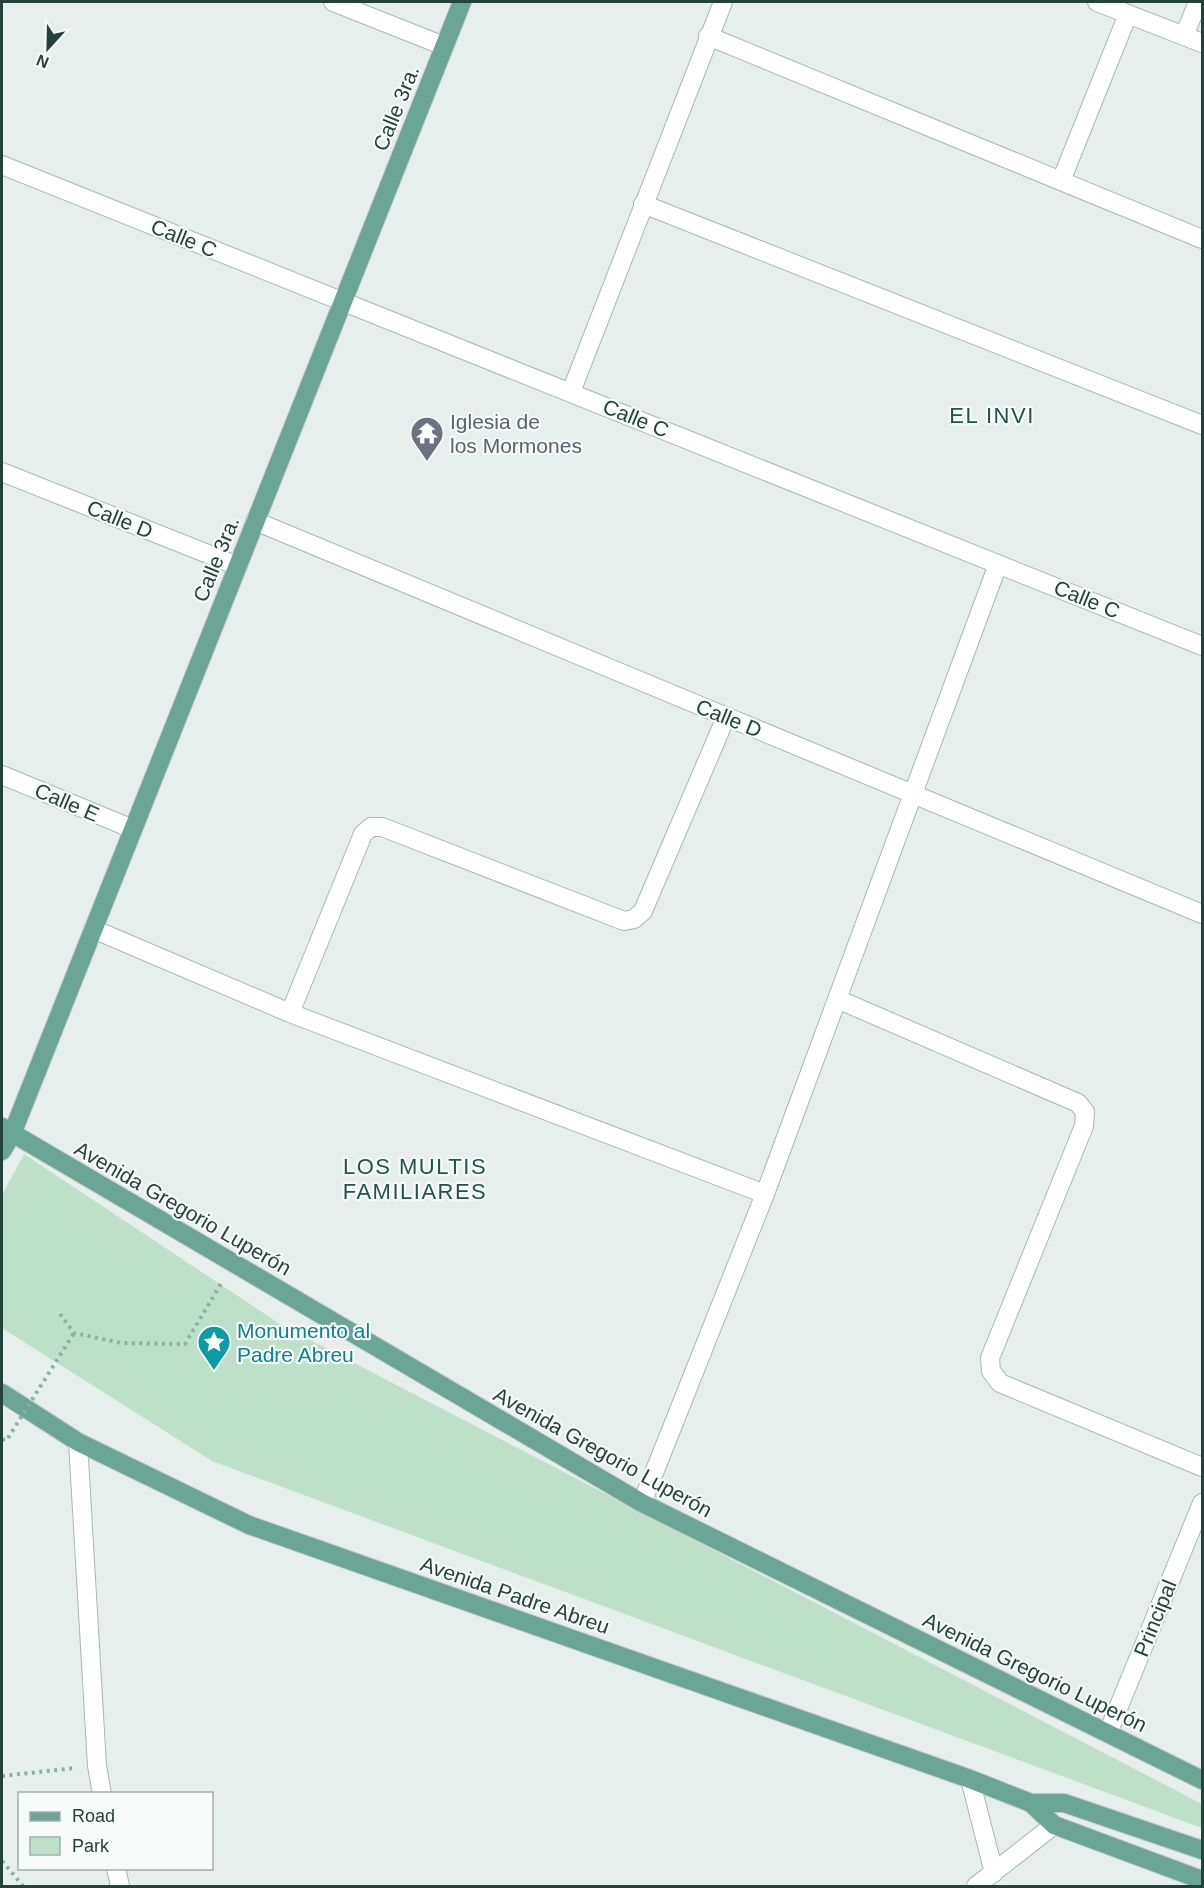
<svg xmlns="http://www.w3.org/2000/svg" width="1204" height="1888" viewBox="0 0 1204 1888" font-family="Arial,sans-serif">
  <rect width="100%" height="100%" fill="#e6efeb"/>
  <path fill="#bfe0c8" d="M24,1154L283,1326L1202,1804V1828L212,1461L2,1328V1195Z"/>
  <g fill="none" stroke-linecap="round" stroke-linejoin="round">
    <defs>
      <path id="minor" d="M333,2L444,46
        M1097,2L1202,43
        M708,36L1202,239
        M1184,36L1198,2
        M2,165L1202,646
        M1061,181L1128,14
        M643,204L1202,425
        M571,392L723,2
        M2,472L238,566
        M255,521L1202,914
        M2,775L133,829
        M93,929L290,1013L765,1194
        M837,999L1078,1103L1085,1112L1084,1126L990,1358L991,1371L1000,1383L1202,1467
        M290,1013L363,834L371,827H382L624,921L634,919L643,911L726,717
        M78,1442L97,1766L102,1794
        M642,1503L765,1194L998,564
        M1108,1733L1202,1503
        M970,1779L994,1873
        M116,1868L120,1886
        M976,1886L1054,1825"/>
      <path id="major" d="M2,1127L642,1503L1202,1780
        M2,1151L12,1134L462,2
        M2,1393L78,1442L249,1525L970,1779L1031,1803H1064L1202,1850
        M1031,1803L1054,1825L1202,1880"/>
    </defs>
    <use href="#minor" stroke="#a8b8b2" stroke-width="20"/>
    <use href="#major" stroke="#c2cac8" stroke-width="20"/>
    <path stroke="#86b3a5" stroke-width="4" stroke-dasharray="3 4.5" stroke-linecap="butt" d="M60,1314L74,1333L121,1343L185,1344L222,1282
      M2,1440L8,1438
      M2,1776L75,1768
      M2,1861L23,1886"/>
    <use href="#minor" stroke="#fff" stroke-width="18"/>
    <use href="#major" stroke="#6aa596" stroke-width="18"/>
    <path stroke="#86b3a5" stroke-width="4" stroke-dasharray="3 4.5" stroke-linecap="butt" d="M8,1438L74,1333"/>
  </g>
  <defs>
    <symbol id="temple-pin" viewBox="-11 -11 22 30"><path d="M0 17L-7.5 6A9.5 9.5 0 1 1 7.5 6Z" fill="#6b7280" stroke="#f7fbf9"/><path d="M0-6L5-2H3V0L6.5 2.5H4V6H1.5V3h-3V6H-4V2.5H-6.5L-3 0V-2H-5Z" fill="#fff"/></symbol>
    <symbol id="sight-pin" viewBox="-11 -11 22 30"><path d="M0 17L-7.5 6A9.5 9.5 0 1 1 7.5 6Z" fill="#0f9aa8" stroke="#f7fbf9"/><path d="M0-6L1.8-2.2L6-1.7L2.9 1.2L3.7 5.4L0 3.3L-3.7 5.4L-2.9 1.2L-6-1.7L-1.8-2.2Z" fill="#fff"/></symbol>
  </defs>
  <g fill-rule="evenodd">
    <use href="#temple-pin" x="408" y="414" width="38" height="52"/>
    <use href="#sight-pin" x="195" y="1323" width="38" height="52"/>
  </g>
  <g text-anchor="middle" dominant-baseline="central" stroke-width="4.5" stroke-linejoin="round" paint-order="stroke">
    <g font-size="21" fill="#24423a" stroke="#f7fbf9">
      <text transform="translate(396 108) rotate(-68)">Calle 3ra.</text>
      <text transform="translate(184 238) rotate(22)">Calle C</text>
      <text transform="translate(636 418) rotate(22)">Calle C</text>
      <text transform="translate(120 519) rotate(22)">Calle D</text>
      <text transform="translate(216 559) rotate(-68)">Calle 3ra.</text>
      <text transform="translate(1087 599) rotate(22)">Calle C</text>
      <text transform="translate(729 718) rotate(22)">Calle D</text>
      <text transform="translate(67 802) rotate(23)">Calle E</text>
      <text transform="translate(183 1208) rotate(30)">Avenida Gregorio Luperón</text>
      <text transform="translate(603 1452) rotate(29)">Avenida Gregorio Luperón</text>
      <text transform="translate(515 1595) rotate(19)">Avenida Padre Abreu</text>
      <text transform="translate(1155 1618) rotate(-68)">Principal</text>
      <text transform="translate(1035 1672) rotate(26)">Avenida Gregorio Luperón</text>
    </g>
    <g font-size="21" fill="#5b616d" stroke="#f7fbf9" text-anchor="start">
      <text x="450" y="421">Iglesia de<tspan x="450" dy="24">los Mormones</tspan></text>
    </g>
    <g font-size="21" fill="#0d838f" stroke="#f7fbf9" text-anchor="start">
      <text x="237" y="1330">Monumento al<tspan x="237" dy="24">Padre Abreu</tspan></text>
    </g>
    <g font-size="22" letter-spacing="1.5" fill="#1f5548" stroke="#f7fbf9">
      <text x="992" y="415">EL INVI</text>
      <text x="415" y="1166">LOS MULTIS<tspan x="415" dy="25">FAMILIARES</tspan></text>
    </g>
  </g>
  <rect width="1204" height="1888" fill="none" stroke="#24423a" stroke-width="6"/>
  <rect x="18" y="1792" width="195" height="78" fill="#f7fbf9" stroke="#a3b1ad" stroke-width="1.5"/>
  <rect x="30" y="1812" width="30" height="9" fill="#6aa596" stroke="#a3b1ad" stroke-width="1.5"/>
  <text x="72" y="1822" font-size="18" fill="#24423a">Road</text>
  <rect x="30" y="1837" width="30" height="18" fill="#bfe0c8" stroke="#a3b1ad" stroke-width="1.5"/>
  <text x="72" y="1852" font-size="18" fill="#24423a">Park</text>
  <g transform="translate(48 48) rotate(202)" stroke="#f7fbf9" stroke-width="4.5" paint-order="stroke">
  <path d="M0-4.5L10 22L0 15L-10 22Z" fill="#24423a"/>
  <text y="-9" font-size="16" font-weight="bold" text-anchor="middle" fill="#24423a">N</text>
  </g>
</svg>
